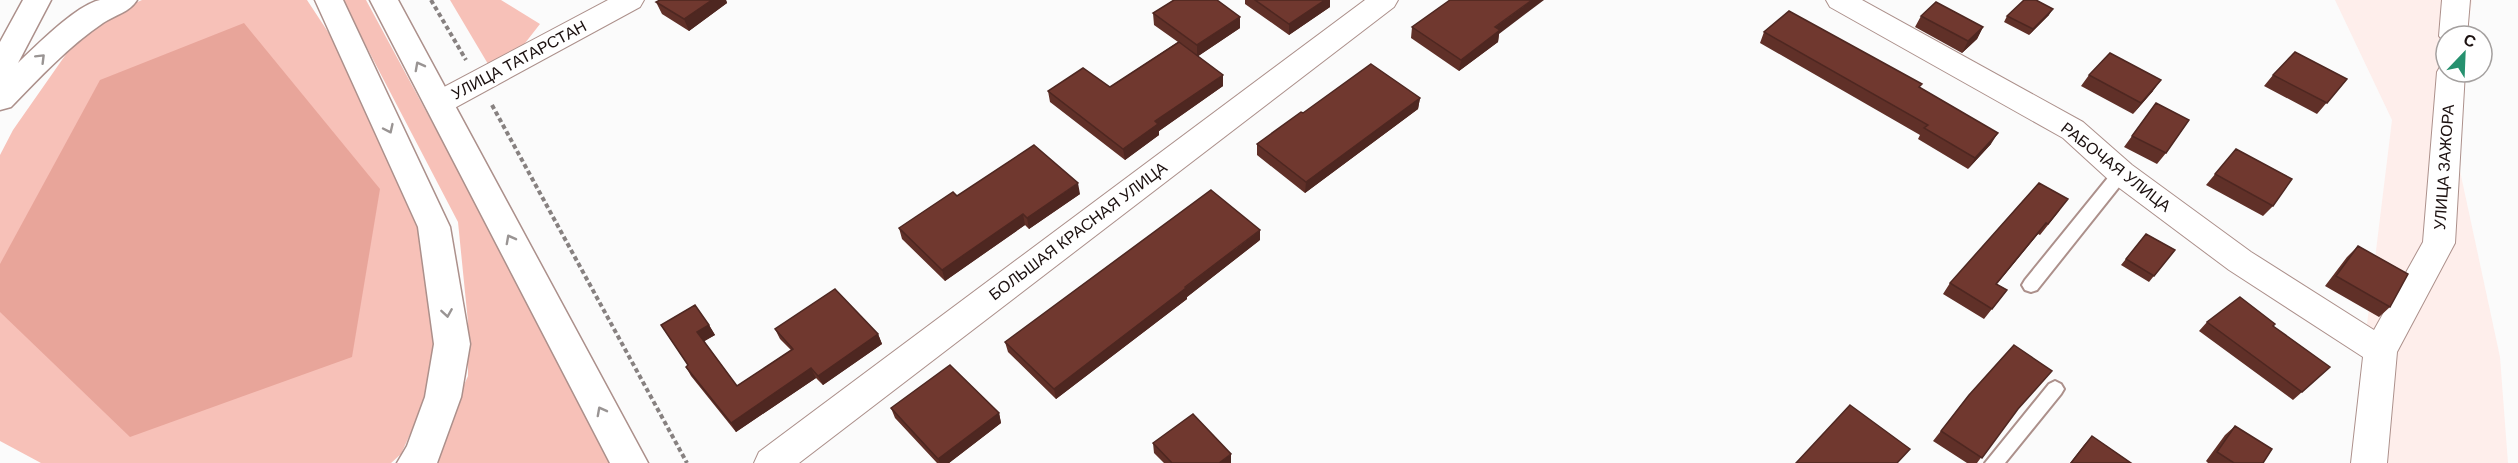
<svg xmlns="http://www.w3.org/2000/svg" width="2518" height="463" viewBox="0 0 2518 463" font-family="'DM Sans',sans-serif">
  <rect width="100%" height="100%" fill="#fbfbfb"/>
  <path fill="#feeeeb" d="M2335,0H2472L2467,36H2446V72L2454,143L2500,357L2508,463H2350L2392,120Z"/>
  <path fill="#f7c1b8" d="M142,0H307L332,38L424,234L433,295L435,358L423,406L401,454L391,463H41L0,441V155L13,130L78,37L114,12Z
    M342,0H366L616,463H429L468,376V322L458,222Z
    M450,0H501L540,24L522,47L488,64Z"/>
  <path fill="#e8a59a" d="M244,23L380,189L352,357L130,437L0,312V264L100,80Z"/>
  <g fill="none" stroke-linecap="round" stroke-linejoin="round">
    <defs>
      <path id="lane" d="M2121,167L2127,169L2129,173L2127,177L2037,290L2031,292L2025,290L2022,285L2025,280L2115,169Z
        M2055,381L2061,384L2064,389L2061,394L2005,463H1985L2049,384Z"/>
      <path id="street" d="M608,0H644L640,7L449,111L439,114L429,111L424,103L429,95Z
        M1365,0H1398L1394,7L799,463H754L759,452Z
        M1826,0H1862L2083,122L2132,165L2251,252L2374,330L2423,242L2437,72L2441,65L2446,63V72H2465L2455,243L2397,352L2387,463H2351L2363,357L2229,270L2110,181L2063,138L1830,7Z
        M2442,0H2470L2467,36H2446V44L2439,36Z"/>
      <path id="primary" d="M23,0H51L18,63C36,46 76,5 100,0C111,0 126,0 137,0C130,12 115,15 103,23C69,46 40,77 11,107L0,110V42Z
        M315,0H343L450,227L470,344L461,397L437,463H397L407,446L425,397L434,344L418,227Z
        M370,0H398L648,463H610Z"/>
    </defs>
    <use href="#lane" stroke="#ac908b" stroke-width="4"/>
    <use href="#street" stroke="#ac908b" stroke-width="2"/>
    <use href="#primary" stroke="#ac908b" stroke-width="3"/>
    <path stroke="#878180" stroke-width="4" stroke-dasharray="4.5 3" stroke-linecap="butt" d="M431,0L466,60
      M492,105L687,463"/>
    <use href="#lane" fill="#fff" fill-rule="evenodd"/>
    <use href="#street" fill="#fff" fill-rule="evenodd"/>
    <use href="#primary" fill="#fff" fill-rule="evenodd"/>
  </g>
  <path fill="#603028" d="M660,0H726L727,3L689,31L662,14L656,2Z
    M1245,0H1330V7L1289,35L1245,4Z
    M1153,13L1240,28L1198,56L1223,86L1159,131V135L1125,160L1050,102L1048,91L1110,87L1178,42L1154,25Z
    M2049,15L2029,35L2004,22L2007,16Z
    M1921,16L1983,27L1977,39L1962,53L1915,27Z
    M1412,27L1499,34L1498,42L1459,71L1411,38Z
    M1764,32L1920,88L1991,144L1968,169L1918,139L1920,135L1760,43Z
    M2089,75L2153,91L2133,114L2081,86Z
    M2273,75L2347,79L2317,114L2264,86Z
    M1420,98L1418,109L1305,193L1257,155V144L1303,113Z
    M2156,103L2166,153L2157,164L2124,147Z
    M2236,149L2273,206L2263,216L2206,185Z
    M1080,194L1029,229L1025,225L945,281L902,239L899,228L957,196Z
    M2060,210L2040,235L2038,234L1997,284L2007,290L1984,319L1943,294L1950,283Z
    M2146,234L2175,250L2149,282L2121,265Z
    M1260,240L1187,297V299L1056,399L1008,352L1005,342Z
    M2358,246L2390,307L2379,317L2325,286L2347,257Z
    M2207,322L2273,326L2302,392L2293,400L2199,331Z
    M661,325H709L715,335L704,341L737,386L791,350L780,339L775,329L878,334L882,344L823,385L816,378L736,432L691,376L686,367L688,365Z
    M1969,395L2015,412L1977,463H1967L1933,441Z
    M891,408L999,413L1001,423L949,463H937L895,418Z
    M2235,426L2263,463H2208L2206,461L2225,435Z
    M2092,436L2131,463H2070L2084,445Z
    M1153,443L1231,463H1164L1154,453Z"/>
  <path fill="#4e2721" d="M712,0H726L727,3L689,31L684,19Z
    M1325,0H1330V7L1289,35V24Z
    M1532,0H1544L1499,34L1498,42L1459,71L1461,60L1495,27Z
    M2053,9L2049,15L2029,35L2033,29Z
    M1240,17V28L1197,57V45Z
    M1983,27L1977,39L1962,53L1968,41Z
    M1223,75V86L1159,131V135L1125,160L1123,149L1155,121Z
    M2161,80L2153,91L2133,114L2141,103Z
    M1420,98L1418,109L1305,193L1306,182Z
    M1998,133L1991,144L1968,169L1975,158Z
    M1078,183L1080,194L1029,229L1027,218Z
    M1023,214L1025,225L945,281L942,270Z
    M2046,223L2038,234L1988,294L1996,284Z
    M1260,230V240L1187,297V299L1056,399L1054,389Z
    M709,325L715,335L703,342L697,332Z
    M878,334L882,344L823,385L818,376Z
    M811,368L816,378L736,432L731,423Z
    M999,413L1001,423L949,463H940L938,459Z
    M1231,454V463H1219Z"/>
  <path fill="#70382f" stroke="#4e2721" stroke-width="1.5" d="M660,0H712L684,19L656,2Z
    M1174,0H1217L1240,17L1197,45L1153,13Z
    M1255,0H1325L1289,24Z
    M1450,0H1532L1495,27L1500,30L1461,60L1412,27Z
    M2024,0H2036L2053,9L2033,29L2007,16Z
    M1936,2L1983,27L1968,41L1921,16Z
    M1789,11L1922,84L1919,87L1998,133L1975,158L1924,128L1928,125L1764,32Z
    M1179,42L1223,75L1155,121L1158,124L1123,149L1048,91L1083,68L1110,87Z
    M2295,52L2347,79L2327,103L2273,75Z
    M2110,53L2161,80L2141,103L2089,75Z
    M1371,64L1420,98L1306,182L1257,144L1301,112L1303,113Z
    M2156,103L2189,120L2166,153L2132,136Z
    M1034,145L1078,183L1027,218L1023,214L942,270L899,228L953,192L957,196Z
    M2236,149L2292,179L2273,206L2215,174Z
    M2039,183L2068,199L2048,224L2046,223L1996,284L2007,290L1992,309L1950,283Z
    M1211,190L1260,230L1185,287L1186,288L1054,389L1005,342Z
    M2146,234L2175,250L2154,276L2126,259Z
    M2358,246L2408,274L2390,307L2336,276Z
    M835,289L878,334L818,376L811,368L731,423L686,367L688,365L661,325L695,305L709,325L697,332L737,386L793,349L775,329Z
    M2240,297L2275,324L2273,326L2330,367L2302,392L2207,322Z
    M2014,345L2052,371L2018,409L1982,458L1941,431L1969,395Z
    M950,365L999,413L938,459L891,408Z
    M1850,405L1910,449L1897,463H1796Z
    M1193,414L1231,454L1219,463H1172L1153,443Z
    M2235,426L2272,449L2263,463H2234L2217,452Z
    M2092,436L2131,463H2071Z"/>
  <defs><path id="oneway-chevron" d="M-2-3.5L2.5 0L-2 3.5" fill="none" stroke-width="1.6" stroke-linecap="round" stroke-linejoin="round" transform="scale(1.5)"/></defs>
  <g stroke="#999493">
    <use href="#oneway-chevron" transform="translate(41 58) rotate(-45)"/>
    <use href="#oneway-chevron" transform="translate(419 66) rotate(-118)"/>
    <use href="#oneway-chevron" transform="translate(389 129) rotate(65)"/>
    <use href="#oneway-chevron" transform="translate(510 239) rotate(-118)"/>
    <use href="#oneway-chevron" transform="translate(447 313) rotate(81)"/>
    <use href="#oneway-chevron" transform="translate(601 411) rotate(-118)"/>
  </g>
  <g text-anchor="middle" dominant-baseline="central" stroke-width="6" stroke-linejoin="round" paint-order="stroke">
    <g font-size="16" fill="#1c1110" stroke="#fff">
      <text transform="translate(519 60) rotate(-28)">УЛИЦА ТАТАРСТАН</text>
      <text transform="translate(2116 167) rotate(38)">РАБОЧАЯ УЛИЦА</text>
      <text transform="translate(2444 167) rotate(-86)">УЛИЦА ЗАЖОРА</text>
      <text transform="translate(1078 231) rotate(-37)">БОЛЬШАЯ КРАСНАЯ УЛИЦА</text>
    </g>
  </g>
  <g transform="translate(2464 54) rotate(23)"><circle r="28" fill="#ffffff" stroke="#a4a09f" stroke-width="1.5"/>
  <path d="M0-4.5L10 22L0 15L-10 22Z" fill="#26916f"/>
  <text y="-9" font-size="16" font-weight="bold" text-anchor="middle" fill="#1c1110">С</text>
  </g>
</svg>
